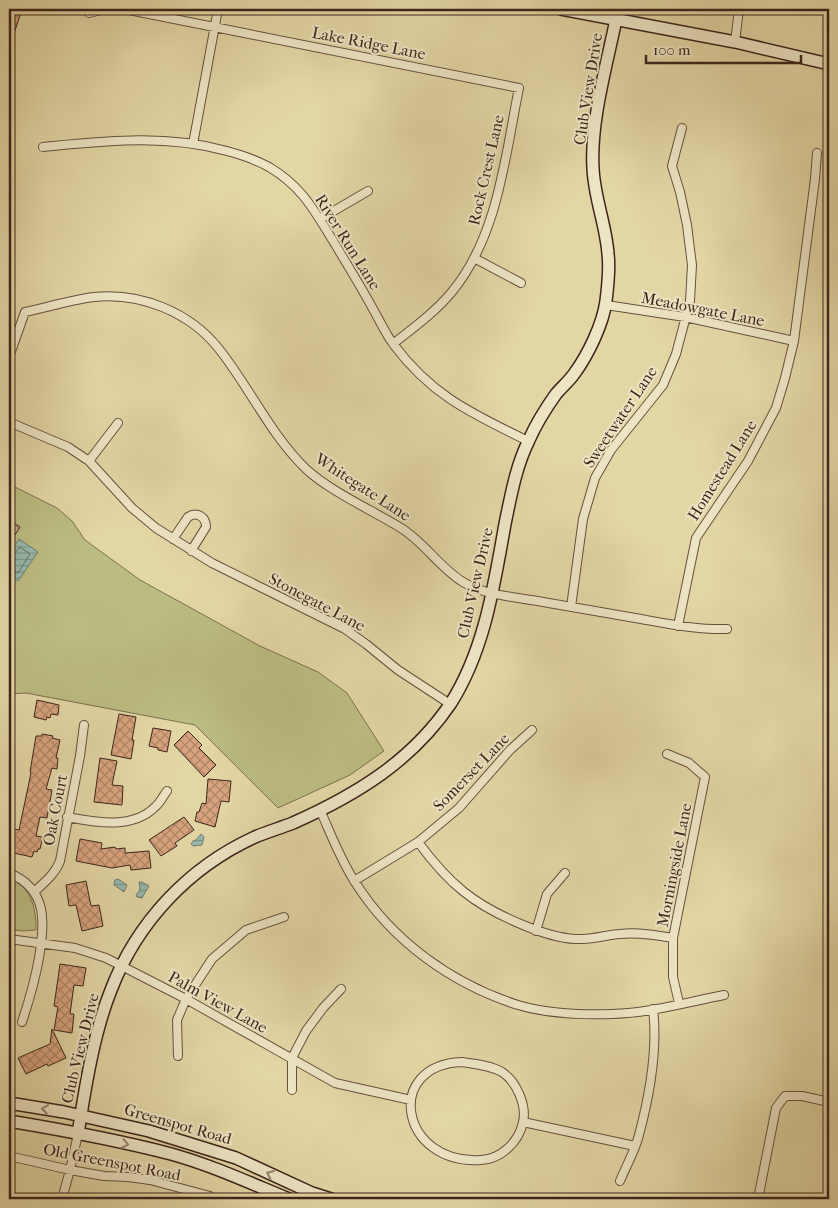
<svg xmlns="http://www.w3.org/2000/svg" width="838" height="1208" viewBox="0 0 838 1208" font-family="'IM FELL French Canon',serif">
  <defs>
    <pattern id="water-rules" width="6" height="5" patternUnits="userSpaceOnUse" patternTransform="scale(1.25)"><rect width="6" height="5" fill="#96b8ac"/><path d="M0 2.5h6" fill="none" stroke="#7c958b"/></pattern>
    <pattern id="building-cross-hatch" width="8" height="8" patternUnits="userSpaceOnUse" patternTransform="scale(1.25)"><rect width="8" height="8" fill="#d8a37e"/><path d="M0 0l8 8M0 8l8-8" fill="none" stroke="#b08566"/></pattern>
  </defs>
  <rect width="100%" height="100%" fill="#e3d6a5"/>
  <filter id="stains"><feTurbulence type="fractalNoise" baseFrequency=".004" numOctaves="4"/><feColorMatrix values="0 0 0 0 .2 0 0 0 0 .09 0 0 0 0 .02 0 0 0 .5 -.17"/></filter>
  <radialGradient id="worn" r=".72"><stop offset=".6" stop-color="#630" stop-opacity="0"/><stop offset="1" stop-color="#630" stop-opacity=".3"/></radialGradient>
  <path fill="#bbbc81" stroke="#7c704e" d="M9,484L57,508L72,521L85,540L140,580L260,646L318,672L347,693L384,751L350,775L278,808L195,725L26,693L9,694Z
    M9,879C32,886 36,909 36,930L22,931L9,929Z"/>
  <path fill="url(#water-rules)" stroke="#727d72" d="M19,539L38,552L18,581L9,575V553Z
    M201,834L204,837L202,845L193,846L191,844L193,841L196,840Z
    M118,879L127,885L124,892L114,885L115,880Z
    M139,882H142L149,886L142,898L137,897L136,895L140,890Z"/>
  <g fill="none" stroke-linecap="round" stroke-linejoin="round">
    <path stroke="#696e64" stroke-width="1" d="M9,556L14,555L20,547L30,554L18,573L9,571"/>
  </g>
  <path fill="url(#building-cross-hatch)" stroke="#3c251b" d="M9,9H22L11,43H10Z
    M9,520L20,527L9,544Z
    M37,700L59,705L58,715L51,714L50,718L47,717L46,720L34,717Z
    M119,714L136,717L132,740H134L131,759L111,755Z
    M153,728L171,731L167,752L158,750V748L149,746Z
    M188,731L202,745L199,748L216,765L204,777L174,745Z
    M42,734L53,736L52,738L60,740L56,758H58L57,769L52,768L46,789L52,790L47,818L40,817L36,836L43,837L40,849H38L37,852L34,851L32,857L9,852V828L19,830L31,773L30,772L36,736H42Z
    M100,758L117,761L112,785L123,786L122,805L94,802Z
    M208,779L231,781L229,802L221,801L215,827L195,821L197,812H199L202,803L206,804Z
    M184,817L194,830L175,843L177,846L161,856L149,840Z
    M80,839L102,843L101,849L115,847L116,849L125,848V853L149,851L151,868L131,870L130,865L112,868L76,861Z
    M86,881L91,906L99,905L103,926L82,931L76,905L69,906L66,885Z
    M60,964L86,968L83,986L74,985L70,1014H74L72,1033L54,1030L58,1007L54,1006Z
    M52,1029L66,1058L48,1066L47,1064L26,1074L18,1058L50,1044Z"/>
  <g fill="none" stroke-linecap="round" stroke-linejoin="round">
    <defs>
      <path id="street" d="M124,9L519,88C505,157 498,237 451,293C434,313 413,328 393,344
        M89,13L105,9
        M735,42L739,9
        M193,144L218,9
        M43,147C106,141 165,134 227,151C242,155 256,160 269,167C303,187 315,212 335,244C348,266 361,287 373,309C380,321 386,335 394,345C432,396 473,414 528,441
        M320,219L368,191
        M474,258L521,283
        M606,305L685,317L794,341
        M9,357L25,312C48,307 71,300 94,297C140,292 190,312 219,349C250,388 270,434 306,469C331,492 372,510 401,528C425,543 440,568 463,582C486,596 517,597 543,602C576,608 608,613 641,619C669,624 698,630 727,629
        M9,422L68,447L89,461L132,508L156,528L212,563L345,629L366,644L398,670L450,704
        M89,461L118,423
        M173,539L188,517C197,511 206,517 206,527L191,551
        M571,607L583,519L595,478L611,450L663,385L676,354L690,301L692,265L687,225L680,192L672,166L682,128
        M678,626L696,538L748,461L776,408L785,378L794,341L815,179L817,153
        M667,754L689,763L705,777L673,938V977L679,1003
        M320,810C331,834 340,859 355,882C392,941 452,984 518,1005C548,1014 581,1015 612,1014C650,1013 687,1002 724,995
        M67,817C95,822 132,830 155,807C160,803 163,796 167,791
        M418,842C449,884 474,905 523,925C540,932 557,938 575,939C591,940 605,935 620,934C638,932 656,935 673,938
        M9,873C48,889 45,923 39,958C35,980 29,1001 22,1022
        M354,881L418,842L459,808L510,750L532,730
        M34,892C45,882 55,874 60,861L80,756L84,725
        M536,931L547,894L565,873
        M9,939L75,948L106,958L186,999L335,1083L411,1100
        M178,1056L177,1020L186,999L212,959L246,930L284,917
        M462,1062C475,1064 490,1065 502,1072C516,1081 527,1105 523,1122C519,1142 501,1159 481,1160C400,1165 383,1065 462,1062Z
        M292,1090V1058L306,1031L323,1008L341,989
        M523,1122L635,1146
        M9,1156L70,1170L104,1176L128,1177L150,1180L210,1196
        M620,1181C626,1166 635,1151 639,1135C650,1094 658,1051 653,1009
        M62,1199L70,1170L78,1134
        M758,1199L776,1108L785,1096H802L829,1102"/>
      <path id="secondary" d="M561,9L735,42L829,64
        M9,1103L64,1112L149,1131L236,1158L312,1193L331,1199
        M9,1121C63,1130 118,1140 171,1154C211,1165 250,1183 289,1199
        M78,1134C85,1088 94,1032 111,990C137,922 189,867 255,837C267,832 280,828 293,823C356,795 412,761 451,703C485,649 494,585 505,524C511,495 516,466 529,440C536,424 546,408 556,394C562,387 569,381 574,374C588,355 603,324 606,301C608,285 610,269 608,254C606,225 594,197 593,168C590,119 609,58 618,9"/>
    </defs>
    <use href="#street" stroke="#66513e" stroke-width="10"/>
    <use href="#secondary" stroke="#3c251b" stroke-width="14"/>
    <use href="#street" stroke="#ede4c4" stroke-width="8"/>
    <use href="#secondary" stroke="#ede4c4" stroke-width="11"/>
  </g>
  <defs><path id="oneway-chevron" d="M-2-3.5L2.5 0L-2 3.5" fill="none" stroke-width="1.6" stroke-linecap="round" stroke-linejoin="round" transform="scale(1.25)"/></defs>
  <g stroke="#948470">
    <use href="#oneway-chevron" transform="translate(45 1109) rotate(-171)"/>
    <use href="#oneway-chevron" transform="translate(125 1144) rotate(12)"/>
    <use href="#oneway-chevron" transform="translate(270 1174) rotate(-155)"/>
  </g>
  <g text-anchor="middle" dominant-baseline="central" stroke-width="4" stroke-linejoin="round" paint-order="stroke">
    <g font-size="16" fill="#3c251b" stroke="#ede4c4">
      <text transform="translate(369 43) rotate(11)">Lake Ridge Lane</text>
      <text transform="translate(588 89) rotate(-81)">Club View Drive</text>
      <text transform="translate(486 170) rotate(-77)">Rock Crest Lane</text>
      <text transform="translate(348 242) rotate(58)">River Run Lane</text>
      <text transform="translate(703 309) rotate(11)">Meadowgate Lane</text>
      <text transform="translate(620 417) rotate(-56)">Sweetwater Lane</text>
      <text transform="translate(722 470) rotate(-58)">Homestead Lane</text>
      <text transform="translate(363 487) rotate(33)">Whitegate Lane</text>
      <text transform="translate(475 583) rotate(-77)">Club View Drive</text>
      <text transform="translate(317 602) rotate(28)">Stonegate Lane</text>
      <text transform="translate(471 772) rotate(-46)">Somerset Lane</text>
      <text transform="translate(55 810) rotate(-79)">Oak Court</text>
      <text transform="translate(674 865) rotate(-79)">Morningside Lane</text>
      <text transform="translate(218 1002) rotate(29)">Palm View Lane</text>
      <text transform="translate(80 1048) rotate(-76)">Club View Drive</text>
      <text transform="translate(178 1124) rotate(16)">Greenspot Road</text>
      <text transform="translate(112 1162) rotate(11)">Old Greenspot Road</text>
    </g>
  </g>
  <rect width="838" height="1208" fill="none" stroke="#e3d6a5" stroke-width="30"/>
  <rect x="10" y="10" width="818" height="1188" fill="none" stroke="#3c251b" stroke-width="2.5"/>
  <rect x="15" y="15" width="808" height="1178" fill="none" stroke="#3c251b"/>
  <path d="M646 55v8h155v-8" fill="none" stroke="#3c251b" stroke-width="2.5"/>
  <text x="653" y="55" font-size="15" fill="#3c251b" stroke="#ede4c4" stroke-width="4" paint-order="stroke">100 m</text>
  <rect width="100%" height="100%" filter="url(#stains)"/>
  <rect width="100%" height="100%" fill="url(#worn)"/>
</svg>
